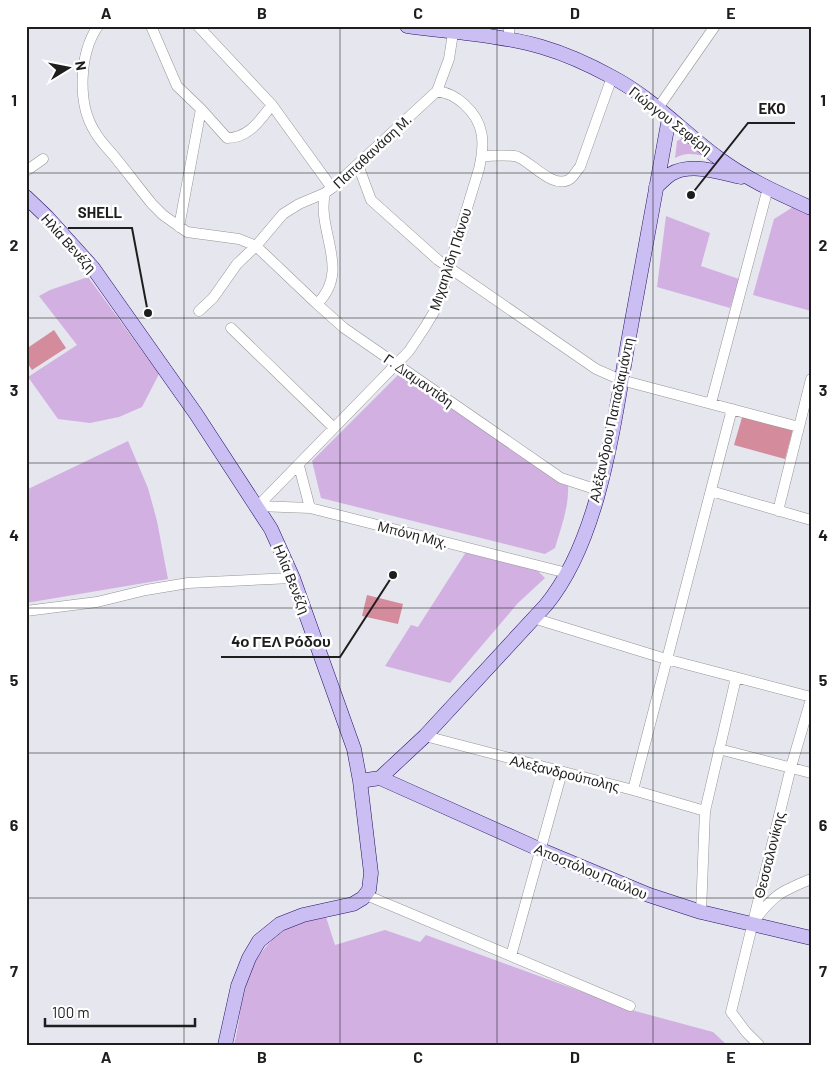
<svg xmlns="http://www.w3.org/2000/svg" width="837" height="1071" viewBox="0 0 837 1071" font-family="Barlow,sans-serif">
  <rect width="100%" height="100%" fill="#e5e6ee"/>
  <path fill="#d2b0e2" d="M684,137L716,159C702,156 688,150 675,158L677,141Z
    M793,207L811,215V311L753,295L774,219Z
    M666,216L710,233L701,266L739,279L730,308L657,287Z
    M88,277L159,374L142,407L119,417L90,423L58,419L28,377L77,345L39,296L50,290Z
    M402,371L568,485C569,508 561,527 555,548L545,554L321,498L312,461Z
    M128,441L148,488L157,521L168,579L26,603V490Z
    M466,552L534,567L545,578L518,603L450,683L385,666L411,625L418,627Z
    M326,917L335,945L385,930L420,942L426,935L635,1011L713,1032L727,1045H234C239,1026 240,1007 245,988C251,960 274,930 303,922C311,920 319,919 326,917Z"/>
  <path fill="#d48b9b" d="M54,330L66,348L32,370L26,361V349Z
    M743,414L793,429L785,459L734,445Z
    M367,595L403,604L398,624L362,616Z"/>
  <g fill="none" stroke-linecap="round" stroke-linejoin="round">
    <defs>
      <path id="street" d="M98,26C79,54 77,104 95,132C100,141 108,149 114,156C127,172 139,188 152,204L163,215L187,232L239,239L256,246L317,304L344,328L561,478L598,490
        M151,26L177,86L201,109L227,138C249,138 260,120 272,105
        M198,26L272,105L332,188
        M509,26V39
        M658,108L715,26
        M482,156C492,156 510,154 518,157C532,163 554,190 570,179C574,176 577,170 580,167L612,77
        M358,165L371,200L438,260L596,369L621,380L799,427
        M26,171L43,159
        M179,227L201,109
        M317,304C352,270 316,231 325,193
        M199,311L213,298L237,264L256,246L283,214L299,204L325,193L332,188L437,91L449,59L453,33
        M231,328L334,428
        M711,403L768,188
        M299,466L310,508
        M711,491L811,520
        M258,506L409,351L425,327L434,312L443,290L449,267L479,169C485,143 485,123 464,104C455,96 448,93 437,91
        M258,506L310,508L567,573
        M778,511L811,379
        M26,611L97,602L146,590L188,583L293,578
        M533,618L666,659L811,697
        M425,736L633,790L705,811
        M719,749L811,773
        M633,790L732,409
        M366,895L630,1006
        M701,912L705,811L736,678
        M755,920C774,894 782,891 811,879
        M511,956L562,772
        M759,1045L746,1032L731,1012L791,767L811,699"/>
      <path id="secondary" d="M407,26C450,32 501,35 542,47C566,54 590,65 612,77C652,98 682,131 717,157C746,179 778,193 811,208
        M656,187C661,183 666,177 671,174C692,162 720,173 741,177
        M26,197L47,217L93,268L196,414L271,529L293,578L354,749L360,781L371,873L369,890L363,898L353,904L303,915L280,924L259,941L249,958L238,986L225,1045
        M380,778L541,850L649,895L701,912L811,938
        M360,781L380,778L425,736L546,605C601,538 614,420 629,337C642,264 656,191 669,118"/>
    </defs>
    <use href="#street" stroke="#959595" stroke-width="11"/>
    <use href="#secondary" stroke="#291169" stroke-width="15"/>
    <use href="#street" stroke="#fff" stroke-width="10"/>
    <use href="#secondary" stroke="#cabef2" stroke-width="14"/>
  </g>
  <path fill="none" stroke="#1e1e1e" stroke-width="1" stroke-opacity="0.55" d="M184,26V1045M340,26V1045M497,26V1045M653,26V1045M26,173H811M26,318H811M26,463H811M26,608H811M26,753H811M26,898H811"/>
  <g text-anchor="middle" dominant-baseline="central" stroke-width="5" stroke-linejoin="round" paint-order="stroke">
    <g font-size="14" fill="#1e1e1e" stroke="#fff">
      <text transform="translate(671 120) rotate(38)">Γιώργου Σεφέρη</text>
      <text transform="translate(372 151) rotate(-43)">Παπαθανάση Μ.</text>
      <text transform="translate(69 243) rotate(48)">Ηλία Βενέζη</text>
      <text transform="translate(450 259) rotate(-72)">Μιχαηλίδη Πάνου</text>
      <text transform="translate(419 380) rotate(35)">Γ. Διαμαντίδη</text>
      <text transform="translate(611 420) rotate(-78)">Αλέξανδρου Παπαδιαμάντη</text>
      <text transform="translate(413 534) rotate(14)">Μπόνη Μιχ.</text>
      <text transform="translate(292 579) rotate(68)">Ηλία Βενέζη</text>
      <text transform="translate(565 773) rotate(14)">Αλεξανδρούπολης</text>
      <text transform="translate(769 855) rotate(-76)">Θεσσαλονίκης</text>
      <text transform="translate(591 871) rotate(23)">Αποστόλου Παύλου</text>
    </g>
  </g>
  <path fill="none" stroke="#1e1e1e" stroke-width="2" d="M691 195L748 123H795M148 313L132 228H68M393 575L340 657H221"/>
  <g fill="#1e1e1e" stroke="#fff" stroke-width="2">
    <circle cx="691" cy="195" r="5"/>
    <circle cx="148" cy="313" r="5"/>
    <circle cx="393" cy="575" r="5"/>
  </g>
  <g font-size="15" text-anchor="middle" font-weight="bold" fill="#1e1e1e" stroke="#fff" stroke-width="5" stroke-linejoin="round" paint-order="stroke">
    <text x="772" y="114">EKO</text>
    <text x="100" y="218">SHELL</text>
    <text x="281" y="647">4ο ΓΕΛ Ρόδου</text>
  </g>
  <rect width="837" height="1071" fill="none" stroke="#ffffff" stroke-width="55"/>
  <g transform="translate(68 68) rotate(80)" stroke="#ffffff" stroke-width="4" paint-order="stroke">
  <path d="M0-4L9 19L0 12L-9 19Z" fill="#1e1e1e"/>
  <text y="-8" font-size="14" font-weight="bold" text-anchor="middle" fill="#1e1e1e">N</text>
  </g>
  <path d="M45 1018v8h150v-8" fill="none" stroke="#1e1e1e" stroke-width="2.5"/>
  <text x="52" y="1018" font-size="15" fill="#1e1e1e" stroke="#ffffff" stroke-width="4" paint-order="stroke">100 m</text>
  <rect x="28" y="28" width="782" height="1016" fill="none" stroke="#1e1e1e" stroke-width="2"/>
  <g font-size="16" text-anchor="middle" font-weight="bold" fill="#1e1e1e">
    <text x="106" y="19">A</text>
    <text x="262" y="19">B</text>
    <text x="418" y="19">C</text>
    <text x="575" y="19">D</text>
    <text x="731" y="19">E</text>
    <text x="14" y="106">1</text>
    <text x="823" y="106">1</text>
    <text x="14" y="251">2</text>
    <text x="823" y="251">2</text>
    <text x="14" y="396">3</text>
    <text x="823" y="396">3</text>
    <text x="14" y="541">4</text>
    <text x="823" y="541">4</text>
    <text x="14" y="686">5</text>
    <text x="823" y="686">5</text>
    <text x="14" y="831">6</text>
    <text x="823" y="831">6</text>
    <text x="14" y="977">7</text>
    <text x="823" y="977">7</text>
    <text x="106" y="1063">A</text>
    <text x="262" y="1063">B</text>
    <text x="418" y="1063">C</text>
    <text x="575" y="1063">D</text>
    <text x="731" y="1063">E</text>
  </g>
</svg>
